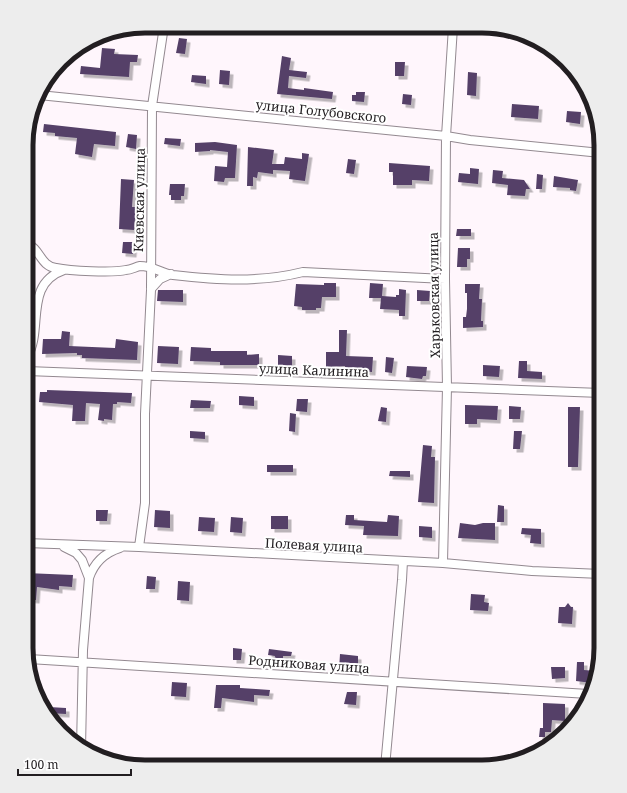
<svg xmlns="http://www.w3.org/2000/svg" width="627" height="793" viewBox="0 0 627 793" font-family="'Noto Serif',serif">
  <defs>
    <filter id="shadow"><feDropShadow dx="3.5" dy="3.5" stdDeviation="0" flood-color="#0004"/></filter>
  </defs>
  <rect width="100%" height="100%" fill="#fff6fc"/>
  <path fill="#544167" filter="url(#shadow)" d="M179,38L187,39L185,54L176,53Z
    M102,48L115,49L114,54L138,55L137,62H130L129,77L80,74L81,66L100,68Z
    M282,56L291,58L289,70L307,72L306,78L289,76L288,88L304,90V88L333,92L332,99L277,94Z
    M395,62H405L404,76H395Z
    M220,70L230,71L229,85L219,84Z
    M468,72L477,73L476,96L467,95Z
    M192,75L206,76V84L191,82Z
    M356,92H365L364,102L352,101V95H356Z
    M403,94L412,95L411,105L402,104Z
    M512,104L539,106L538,119L511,117Z
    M567,111L581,112L580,124L566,122Z
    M44,124L116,132L115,146L94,144L92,157L75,154L77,138L55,136V133L43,132Z
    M128,134L137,135L136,149L126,147Z
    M165,138L181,139L180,146L164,144Z
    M215,142L237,145L235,178H225L224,182L214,181L215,166L227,167L228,152L210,150V151L195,152V143Z
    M248,147L274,150L272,164H284L285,157L302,159V153L309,154L305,181L289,179L290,171L273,170V174L258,172L257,178L253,177V186H247Z
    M348,159L356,160L354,174L346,173Z
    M389,163L430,166L429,181L412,180V185H393V172H389Z
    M470,168L479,169L478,184L458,182L459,173L470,174Z
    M493,170L503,171L502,178L524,180L530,189H526L525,196L507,195L508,185L492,183Z
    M537,174L543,175L542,189H536Z
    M554,176L578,180L576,191L570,190V188L553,187Z
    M121,179L134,180L132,207H136L134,230L119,229Z
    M170,184H185L184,196H181V200H171V195H169Z
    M457,229H471V236H456Z
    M123,242H134L133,254L122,253Z
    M458,248H470V259H467V267H457Z
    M324,283H336V297H322L321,308H316V310H302V307L294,306L296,284L324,285Z
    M370,283L383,284L382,296L396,297V295H399V289L406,290L405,316H399V310L380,309L381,298H369Z
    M465,284H480L479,299H482L481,321H483V327L463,328V317H466L467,309V293H465Z
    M158,290H183V302L157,301Z
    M417,290L430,291L429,301H417Z
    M339,330H347L346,356L373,357L372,372L345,370V366L326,367V352H339Z
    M62,331L70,332L69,346L115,348L116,339L138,342L137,360L82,358V355H77V353L42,354L43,339H61Z
    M158,346L179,347L178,364L157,363Z
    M191,347L211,348V351H247V355L259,354V365H220V362L190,361Z
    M278,355L292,356V367H278Z
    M386,357L394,358L392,373L385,372Z
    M519,361H527V371L542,372V379L518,378Z
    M483,365L500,366L499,377L483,376Z
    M407,366L427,367L426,376H423L422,379L406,377Z
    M47,390L132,393L131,403L117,402V404H113L112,420L104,419V421L98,420L100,404L86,403L85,421H72L73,405L39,402L40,392H47Z
    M239,396L254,397V406L239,405Z
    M297,399H308L307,412L296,411Z
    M191,400L211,401L210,408H190Z
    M465,405L498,406L497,420L477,419V424H465Z
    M509,406L521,407L520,419H509Z
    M381,407L387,408L386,422L378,421Z
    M568,407H580L578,467H568Z
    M290,413L296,414L295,432L289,431Z
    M190,431L205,432V439L190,438Z
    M514,431H522L520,449H513Z
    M423,445L432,446L431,457H435L434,503L418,502Z
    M267,465H293V472H267Z
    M390,471H410V477L389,476Z
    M498,505L504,506V522H497Z
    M96,510H108L107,521H96Z
    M155,510L170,511V528L154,527Z
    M346,515H354V520L387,522L388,515L399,516L398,536L363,535L364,526L345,525Z
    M271,516H288V529H271Z
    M199,517L215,518L214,532L198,531Z
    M231,517L243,518L242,533L230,532Z
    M460,523L475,525L483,523H495V540L458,538Z
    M419,526L432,527V538L419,537Z
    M522,528L541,529V544L530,543L531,535L521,534Z
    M26,573L73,575L72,587L59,586V590L37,587L36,600L26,599Z
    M147,576L156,577L155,589H146Z
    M178,581L190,582L189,601L177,600Z
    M471,594L485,595L484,602L489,603L488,611L470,610Z
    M568,603L571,607H573L572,624L558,623L559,607H565Z
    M233,648L242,649L241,660H233Z
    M269,649L292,652L291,656H283V662L274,661L275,656L268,655Z
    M340,654L358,656V668H346V670H339Z
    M577,662H584V670L596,671L592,683L576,681Z
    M551,667H565V678L552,679Z
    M172,682L187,683L186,697L171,696Z
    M216,685H240V688L270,690L269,696L254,695V702L222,698L221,708H214Z
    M347,692H357L356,705L344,704Z
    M543,703L565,704V721L552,720L551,732H545V737H539L540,728H543Z
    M49,707L66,708V714L48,713Z"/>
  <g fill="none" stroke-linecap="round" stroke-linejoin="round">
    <defs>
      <path id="minor" d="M39,95L446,136L470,140L601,153
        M27,244C40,248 40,266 56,268C70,271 113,273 126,270C131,270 135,267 140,266C153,266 161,273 173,275C217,280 259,283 303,272L445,279
        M151,289L160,279L171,274
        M27,357C44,330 23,284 64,270
        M27,371L601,393
        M26,543L139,547L443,563L532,571L601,574
        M64,547L76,553L82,560L89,578L83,650L81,748
        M139,547L145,503V414L151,290L152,106L164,26
        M443,563L447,387L445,279L446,136L453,27
        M89,578C94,563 104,553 120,548
        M29,659L588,694
        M385,767L402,580L403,561"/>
    </defs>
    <use href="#minor" stroke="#938990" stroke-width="10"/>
    <use href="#minor" stroke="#fff" stroke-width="8"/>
  </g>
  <g text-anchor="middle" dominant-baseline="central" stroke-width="4" stroke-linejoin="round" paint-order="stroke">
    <g font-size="13" fill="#221e21" stroke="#fff">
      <text transform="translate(321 111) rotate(6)">улица Голубовского</text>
      <text transform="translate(139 200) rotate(-89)">Киевская улица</text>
      <text transform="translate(434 295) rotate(-91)">Харьковская улица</text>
      <text transform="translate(314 370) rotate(2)">улица Калинина</text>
      <text transform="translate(314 545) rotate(3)">Полевая улица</text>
      <text transform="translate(309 664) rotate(4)">Родниковая улица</text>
    </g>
  </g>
  <path d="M0 0H627V793H0ZM145 33H482A112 112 0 0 1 594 145V648A112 112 0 0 1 482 760H145A112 112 0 0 1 33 648V145A112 112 0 0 1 145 33Z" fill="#ededed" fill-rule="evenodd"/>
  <path fill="none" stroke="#221e21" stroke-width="5" d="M145 33H482A112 112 0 0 1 594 145V648A112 112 0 0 1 482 760H145A112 112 0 0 1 33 648V145A112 112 0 0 1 145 33Z"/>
  <path d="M18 769v6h113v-6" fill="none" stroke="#221e21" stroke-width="2"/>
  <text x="24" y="769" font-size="12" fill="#221e21" stroke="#ffffff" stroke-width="3" paint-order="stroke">100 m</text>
</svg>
